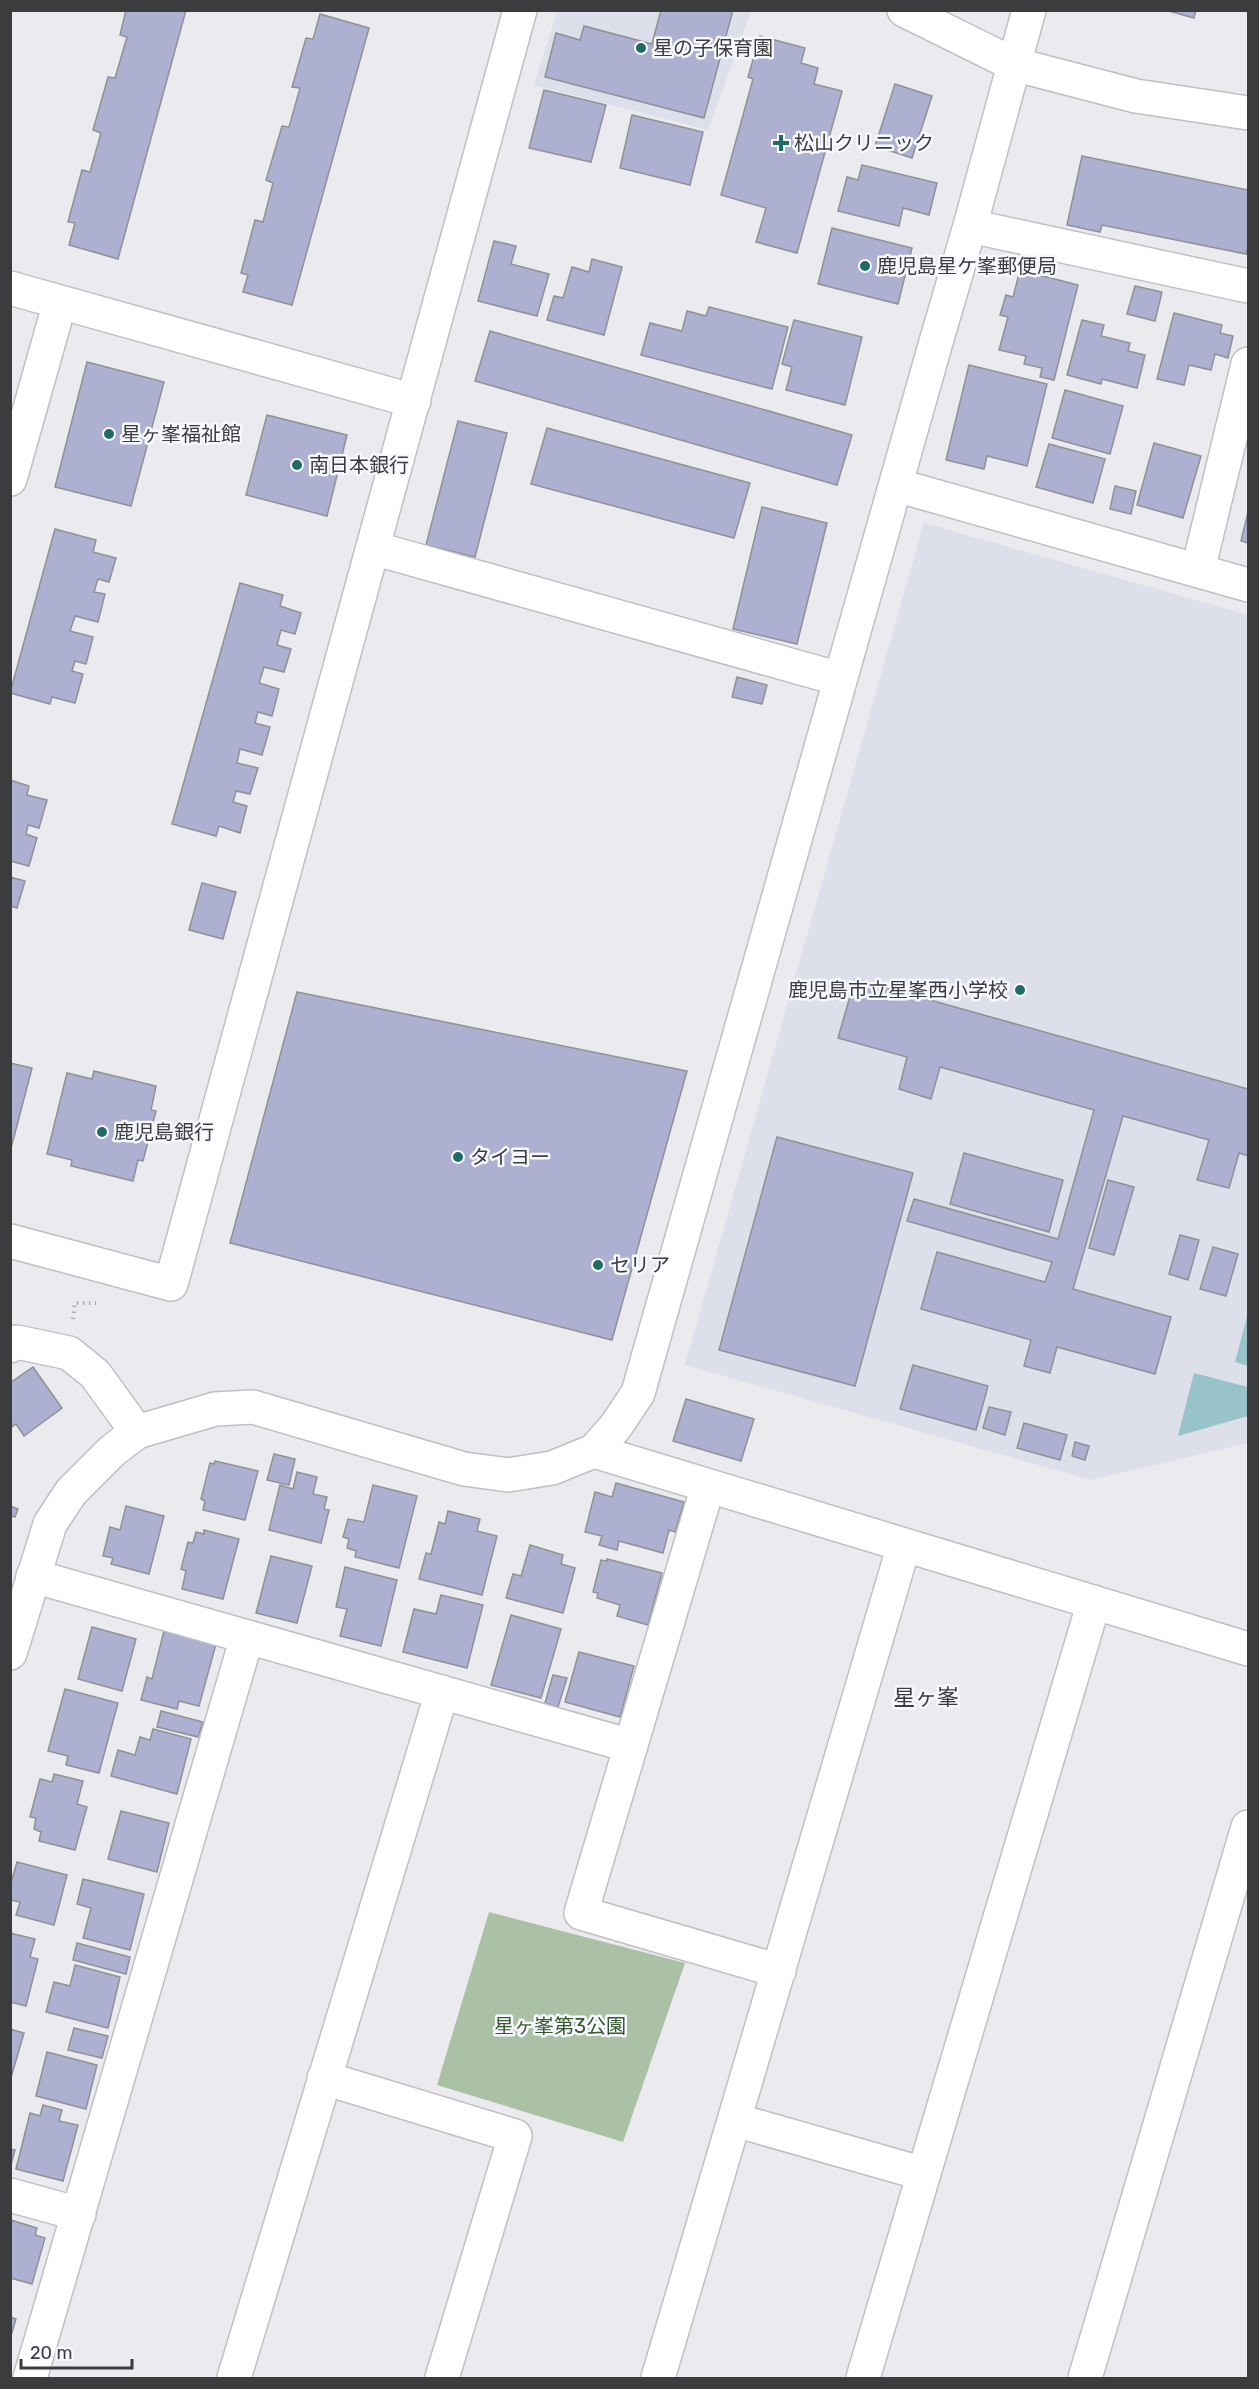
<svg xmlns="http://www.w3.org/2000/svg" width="1259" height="2389" viewBox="0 0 1259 2389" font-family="Rubik,'Noto Sans JP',sans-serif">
  <rect width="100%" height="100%" fill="#eaeaef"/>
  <path fill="#dddfeb" d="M557,11H751L708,130L534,85Z
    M924,523L1248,615V1443L1091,1480L685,1365Z"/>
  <path fill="#aac1a5" d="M489,1912L685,1963L623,2142L437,2085Z"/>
  <path fill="#98c3c9" d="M1248,1313V1366L1235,1362Z
    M1194,1373L1248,1387V1416L1178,1436Z"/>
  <path fill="#adb0d0" stroke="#909195" stroke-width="1.5" d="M126,10H186L118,259L69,245L75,223L68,222L82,170L90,172L101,133L93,130L108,77L115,78L127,37L120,35Z
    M661,10H733L704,118L545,77L556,33L580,40L584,26L652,44Z
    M1165,10H1196L1194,18Z
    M320,14L369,28L292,305L243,292L248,275L241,273L255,220L263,222L273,183L266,180L282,126L289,127L300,88L292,87L306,38L313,39Z
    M760,36L805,48L801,63L818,68L814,84L842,91L797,253L756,242L766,208L721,195L753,79L748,77Z
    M895,84L932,96L912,158L875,146Z
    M544,90L606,105L591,162L529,148Z
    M632,115L703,132L690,185L620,168Z
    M1082,156L1248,190V244L1246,254L1102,225L1100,232L1067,225Z
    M862,165L937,183L929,215L903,208L899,226L838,211L847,177L858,180Z
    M832,228L912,248L898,304L818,284Z
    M494,241L516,246L511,264L549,274L537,316L478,301Z
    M592,259L622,267L604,335L547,320L554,296L563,298L572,267L589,272Z
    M1020,270L1078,285L1054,380L1040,377L1042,368L1024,364L1026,356L999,350L1008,317L1000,315L1006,295L1013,297Z
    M1135,286L1162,292L1155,321L1127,314Z
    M709,307L788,327L772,389L641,355L650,323L682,331L687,311L706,316Z
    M1174,313L1222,325L1220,333L1233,336L1228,358L1215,354L1211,370L1189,365L1184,385L1157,379Z
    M794,320L862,337L845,405L786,390L792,367L782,364Z
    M1082,320L1104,325L1101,336L1130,343L1128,351L1145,355L1137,388L1102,379L1101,384L1067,375Z
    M490,331L852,435L837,485L475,381Z
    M87,362L164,382L131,506L55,487Z
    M969,365L1047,384L1027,466L987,456L984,469L946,460Z
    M1065,390L1123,406L1110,454L1052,438Z
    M267,415L347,435L327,516L246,495Z
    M458,421L507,433L475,557L426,545Z
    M547,428L750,483L734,538L531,484Z
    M1154,443L1201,456L1183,518L1137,505Z
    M1049,444L1105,459L1093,503L1036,487Z
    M1115,486L1136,491L1131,514L1110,509Z
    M762,507L827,523L797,644L733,629Z
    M1248,512V543L1241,541Z
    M55,529L96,540L93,552L116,558L109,582L98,579L94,592L105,594L98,622L75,616L70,631L93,637L86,664L75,661L72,671L83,674L75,703L52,697L50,704L10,693Z
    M240,583L283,595L280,606L301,613L295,634L281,630L277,645L291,649L284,672L264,667L259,683L279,689L272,716L258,712L255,723L270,727L262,755L240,749L237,763L258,768L250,794L236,791L233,802L247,806L240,833L219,826L216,836L172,824Z
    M737,677L767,685L762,704L732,697Z
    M10,780L29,786L27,795L47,800L39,828L28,825L26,834L37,838L29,866L10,861Z
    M10,877L25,881L17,908L10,906Z
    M202,883L236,892L223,939L189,930Z
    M855,979L1248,1089V1156L1239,1153L1229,1188L1197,1180L1209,1140L1123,1116L1073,1289L1171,1317L1155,1374L1057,1347L1050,1373L1024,1366L1031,1340L921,1309L937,1252L1045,1282L1052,1262L907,1221L914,1199L1058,1239L1094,1110L940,1067L931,1099L899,1089L907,1057L838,1038Z
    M297,992L687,1071L612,1340L230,1243Z
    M10,1063L32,1068L10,1152Z
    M94,1071L156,1086L151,1110L156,1111L143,1161L138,1160L133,1181L71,1166L72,1160L47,1154L67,1073L92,1079Z
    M777,1137L913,1173L855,1386L719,1350Z
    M964,1153L1063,1180L1049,1232L950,1204Z
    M1108,1180L1134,1187L1114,1255L1089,1248Z
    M1180,1235L1199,1240L1188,1280L1169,1274Z
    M1213,1247L1238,1254L1226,1296L1200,1289Z
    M913,1365L988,1386L976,1430L900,1409Z
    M33,1367L62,1408L24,1436L16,1424L10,1428V1383Z
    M686,1399L754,1419L741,1461L673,1441Z
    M989,1407L1011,1412L1005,1435L983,1428Z
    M1024,1423L1067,1435L1060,1460L1017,1448Z
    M1075,1442L1089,1446L1085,1460L1072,1456Z
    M274,1454L295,1459L289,1485L267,1480Z
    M215,1461L258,1471L245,1520L203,1510L205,1501L201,1499L210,1463L214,1464Z
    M297,1472L317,1477L313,1494L327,1497L324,1509L329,1510L321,1543L269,1530L280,1485L293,1489Z
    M616,1483L684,1502L675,1532L669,1530L663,1553L619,1541L617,1550L599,1545L602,1536L585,1532L595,1492L612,1497Z
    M373,1485L417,1496L399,1568L355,1557L356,1551L347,1548L349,1539L343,1537L348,1519L364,1522Z
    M10,1506L18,1509L15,1517L10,1516Z
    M126,1506L164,1516L149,1574L111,1564L113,1558L103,1556L110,1527L120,1530Z
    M448,1511L480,1519L477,1531L497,1536L482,1595L419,1579L426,1553L431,1554L439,1522L445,1524Z
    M204,1530L239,1539L223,1599L182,1589L186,1571L181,1569L188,1542L193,1543L196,1532L204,1534Z
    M530,1545L563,1555L561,1564L575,1568L563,1613L506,1598L513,1574L521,1576Z
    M271,1556L312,1566L297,1623L256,1613Z
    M607,1559L662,1573L648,1625L617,1616L620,1605L597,1598L598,1593L593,1592L601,1560L607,1561Z
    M345,1567L397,1580L381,1646L340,1636L347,1609L336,1607Z
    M441,1595L483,1605L467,1668L403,1652L414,1609L436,1614Z
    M511,1615L561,1629L541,1698L491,1685Z
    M92,1627L136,1639L122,1691L78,1679Z
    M164,1631L216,1644L199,1706L179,1701L177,1709L141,1700L147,1677L152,1679Z
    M579,1652L634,1666L620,1717L565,1702Z
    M553,1675L567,1678L558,1707L545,1703Z
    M65,1689L118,1703L99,1773L66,1765L68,1756L48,1751Z
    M161,1711L203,1722L198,1737L157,1727Z
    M153,1729L191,1739L177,1794L111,1776L118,1750L135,1755L140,1737L150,1740Z
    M54,1774L83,1781L77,1804L87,1807L75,1850L39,1841L41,1832L34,1829L36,1818L30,1817L40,1779L52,1782Z
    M121,1811L169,1823L157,1872L108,1859Z
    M17,1862L67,1875L54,1925L16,1915L20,1902L10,1900V1886Z
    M83,1879L144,1894L130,1950L83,1938L91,1908L77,1904Z
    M10,1933L35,1939L30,1957L38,1959L26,2006L10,2002Z
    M77,1943L130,1957L126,1974L73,1960Z
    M75,1965L120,1977L108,2028L46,2012L54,1982L70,1986Z
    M74,2028L108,2036L102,2058L68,2050Z
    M10,2029L24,2033L10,2081Z
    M47,2052L97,2065L86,2109L36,2096Z
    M43,2105L62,2110L59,2121L78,2125L63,2181L16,2169L30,2113L40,2116Z
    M10,2149L15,2150L10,2168Z
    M11,2220L37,2228L35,2235L45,2238L32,2284L10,2278Z
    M10,2317L16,2319L10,2339Z"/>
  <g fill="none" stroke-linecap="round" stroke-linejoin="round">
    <defs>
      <path id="street" d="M970,226L1248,286
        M10,288L414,401
        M10,479L60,302
        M896,485L1248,585
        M373,548L840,679
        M1198,570L1248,364
        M10,1241L171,1284L520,10
        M10,1346L17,1342L69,1353L95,1374L137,1432
        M594,1451L1248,1649
        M708,1486L581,1913L779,1971
        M33,1576L631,1746
        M324,2078L515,2136L442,2378
        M735,2120L924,2174
        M10,2195L79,2214
        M30,2378L247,1637
        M234,2378L442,1692
        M658,2378L904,1545
        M863,2378L1094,1602
        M1085,2378L1248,1827"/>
      <path id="secondary" d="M904,10L1013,64L1136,96L1248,113
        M10,1653L50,1524L71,1492L112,1451L137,1432L215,1409L253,1407L464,1469L508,1475L552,1468L594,1451L616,1426L638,1393L936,342L970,226L1029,10"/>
    </defs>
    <use href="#street" stroke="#bfc0c5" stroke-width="36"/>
    <use href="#secondary" stroke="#bfc0c5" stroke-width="36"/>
    <path stroke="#afafb3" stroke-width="4" stroke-dasharray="1.5 4.5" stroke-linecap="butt" d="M73,1319L75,1303H96"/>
    <use href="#street" stroke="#fff" stroke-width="33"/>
    <use href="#secondary" stroke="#fff" stroke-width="33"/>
  </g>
  <g fill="#216b66" stroke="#f7f8fd" stroke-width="2">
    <circle cx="641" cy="48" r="6"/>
    <path d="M778 134h6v6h6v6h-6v6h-6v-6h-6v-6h6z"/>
    <circle cx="865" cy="266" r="6"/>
    <circle cx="109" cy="434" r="6"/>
    <circle cx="297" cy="465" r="6"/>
    <circle cx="1020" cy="990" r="6"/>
    <circle cx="102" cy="1132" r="6"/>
    <circle cx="458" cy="1157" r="6"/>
    <circle cx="598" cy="1265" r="6"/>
  </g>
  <g text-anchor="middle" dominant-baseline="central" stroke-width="5" stroke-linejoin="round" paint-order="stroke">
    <g font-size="20" fill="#3c3c3e" stroke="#f7f8fd" text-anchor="start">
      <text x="653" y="48">星の子保育園</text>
      <text x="794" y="143">松山クリニック</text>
      <text x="877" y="266">鹿児島星ケ峯郵便局</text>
      <text x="121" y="434">星ヶ峯福祉館</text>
      <text x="309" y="465">南日本銀行</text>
      <text x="1008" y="990" text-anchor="end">鹿児島市立星峯西小学校</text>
      <text x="114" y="1132">鹿児島銀行</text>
      <text x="470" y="1157">タイヨー</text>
      <text x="610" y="1265">セリア</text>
    </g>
    <g font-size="20" fill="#375930" stroke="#f7f8fd">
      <text x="560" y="2026">星ヶ峯第3公園</text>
    </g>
    <g font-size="22" fill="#3c3c3e" stroke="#f7f8fd">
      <text x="926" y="1697">星ヶ峯</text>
    </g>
  </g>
  <rect width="1259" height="2389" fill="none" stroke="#3c3c3e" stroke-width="24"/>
  <path d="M21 2359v9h111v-9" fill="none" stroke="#3c3c3e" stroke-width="3"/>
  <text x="30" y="2359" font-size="18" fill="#3c3c3e" stroke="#f7f8fd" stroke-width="4.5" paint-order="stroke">20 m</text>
</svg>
